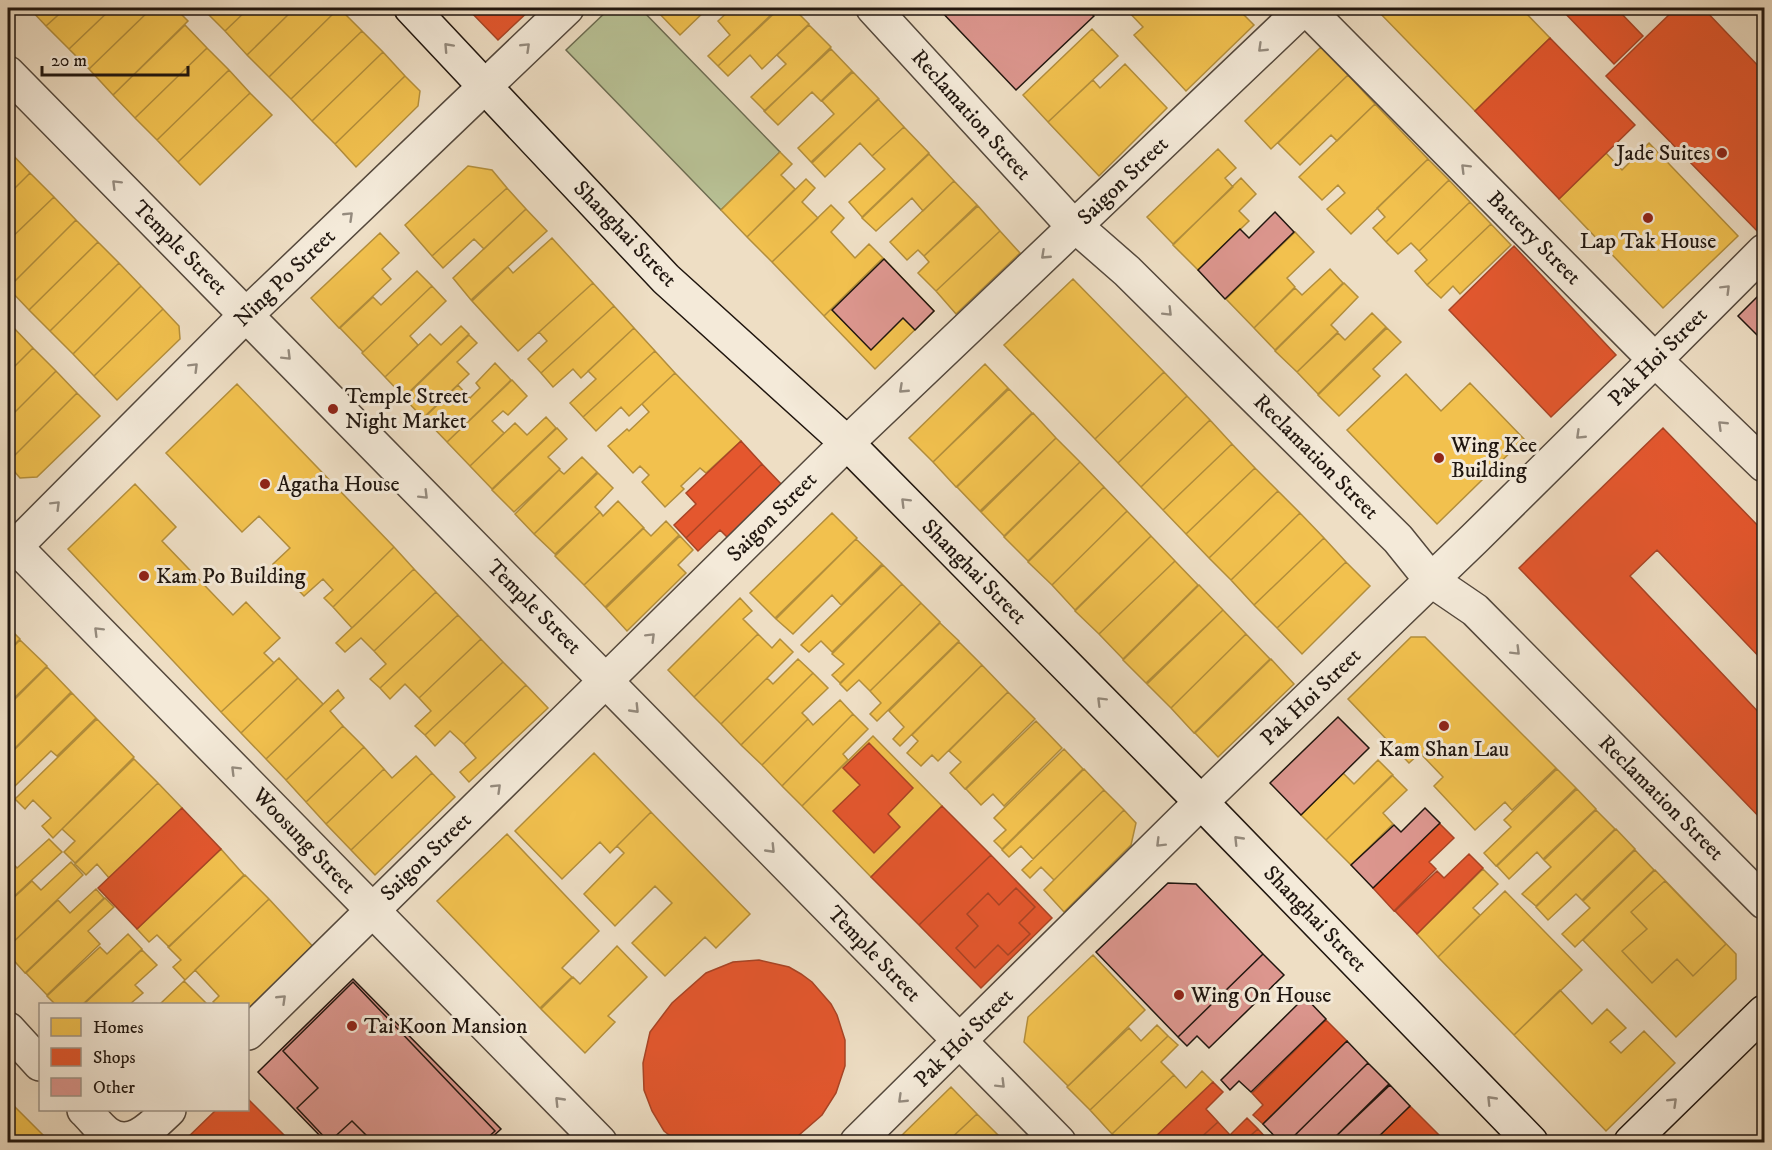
<svg xmlns="http://www.w3.org/2000/svg" width="1772" height="1150" viewBox="0 0 1772 1150" font-family="'IM FELL DW Pica',serif">
  <rect width="100%" height="100%" fill="#eedec4"/>
  <filter id="stains"><feTurbulence type="fractalNoise" baseFrequency=".00333" numOctaves="4"/><feColorMatrix values="0 0 0 0 .2 0 0 0 0 .09 0 0 0 0 .02 0 0 0 .5 -.17"/></filter>
  <radialGradient id="worn" r=".72"><stop offset=".6" stop-color="#630" stop-opacity="0"/><stop offset="1" stop-color="#630" stop-opacity=".3"/></radialGradient>
  <path fill="#b8c195" stroke="#6c6c52" stroke-width="1.5" d="M610,8H640L780,152L721,210L566,50Z"/>
  <path fill="#f2c14e" stroke="#b38e3b" stroke-width="1.5" d="M29,8H66L46,26Z
    M66,8H112L69,49L46,26Z
    M112,8H152L89,69L69,49Z
    M152,8H175L188,21L113,95L89,69Z
    M202,8H249L225,31Z
    M249,8H295L247,55L225,31Z
    M295,8H339L269,77L247,55Z
    M339,8L362,31L291,99L269,77Z
    M654,8H708L680,35Z
    M732,8H778L718,66L708,56L730,35L718,21Z
    M780,8H793L809,24L762,69L750,55L728,76L718,66Z
    M1125,8H1237L1254,25L1186,91L1134,35L1143,27Z
    M1375,8H1493L1496,11L1500,8H1521L1550,38L1475,111Z
    M185,25L207,48L135,118L113,95Z
    M809,25L831,47L765,111L751,97L786,64L777,55Z
    M1092,29L1118,56L1048,122L1023,95Z
    M362,31L383,52L312,121L291,99Z
    M1321,47L1348,75L1271,149L1245,121Z
    M207,48L229,70L157,140L135,118Z
    M831,49L852,71L821,101L812,92L778,125L764,111Z
    M383,52L405,76L335,144L312,121Z
    M1729,58L1764,95V188L1762,191L1734,161L1714,180L1671,136L1692,115L1682,106L1691,97L1670,75L1682,63L1689,70L1695,65L1709,79Z
    M1125,64L1167,108L1099,176L1048,122L1093,80L1100,88Z
    M229,70L250,93L178,162L157,140Z
    M853,72L879,99L811,162L798,148L834,114L822,101Z
    M1348,75L1375,104L1337,141L1331,135L1300,165L1278,143Z
    M405,76L420,91L418,106L356,167L335,144Z
    M1532,82L1553,104L1572,85L1592,107L1573,126L1592,144L1571,163L1552,145L1533,163L1513,141L1531,124L1511,102Z
    M250,93L272,115L200,185L178,162Z
    M878,99L904,127L872,156L860,143L825,177L812,163Z
    M1375,104L1428,159L1351,234L1327,209L1345,193L1338,185L1322,200L1299,177Z
    M904,127L929,153L862,217L849,202L885,169L872,156Z
    M1649,143L1738,236L1663,308L1559,199L1606,153L1622,170Z
    M1218,149L1236,168L1225,178L1233,187L1173,244L1147,217Z
    M8,150L30,173L8,195Z
    M780,152L792,164L781,175L795,189L747,237L721,210Z
    M929,154L954,181L923,211L912,198L876,231L862,218Z
    M1428,159L1449,180L1386,242L1373,228L1385,217L1377,208Z
    M468,166L492,170L507,188L432,256L405,225Z
    M30,173L54,197L8,241V195Z
    M1241,178L1256,194L1239,211L1249,221L1198,270L1173,245Z
    M806,179L815,188L802,202L818,218L772,262L747,237Z
    M1449,180L1470,202L1419,251L1411,243L1398,254L1386,242Z
    M954,181L977,205L924,256L918,250L907,260L890,242Z
    M507,188L526,209L484,249L474,239L443,268L432,256Z
    M54,197L76,220L8,288V241Z
    M1470,202L1491,224L1427,285L1415,271L1427,260L1419,251Z
    M831,205L844,218L831,232L855,258L869,244L883,258L824,316L772,262Z
    M978,206L1000,231L936,291L918,273L929,262L924,256Z
    M526,209L547,231L471,300L453,278Z
    M76,220L98,242L29,310L8,288Z
    M1491,224L1511,245L1460,294L1453,286L1441,298L1427,285Z
    M1000,231L1020,253L956,314L936,291Z
    M1295,232L1314,252L1287,278L1295,287L1254,328L1226,299Z
    M380,233L399,253L382,269L391,279L339,328L311,298Z
    M552,238L593,283L518,351L472,301L508,267L513,273Z
    M98,242L119,263L50,331L29,310Z
    M883,258L934,311L875,369L824,316Z
    M119,263L141,286L73,354L50,331Z
    M1330,269L1343,283L1275,350L1254,328L1295,288L1302,295Z
    M417,271L432,286L363,352L340,328L373,297L381,305Z
    M1073,279L1164,372L1095,439L1004,345Z
    M593,283L614,306L541,373L528,359L547,341L539,332Z
    M1344,283L1358,297L1331,325L1338,332L1297,372L1275,351Z
    M141,286L163,309L94,376L73,354Z
    M432,286L446,301L410,336L418,345L385,377L362,353Z
    M1534,302L1554,324L1565,314L1581,330L1570,341L1595,367L1571,390L1562,381L1555,388L1548,381L1539,389L1509,359L1517,351L1509,343L1517,336L1508,326Z
    M614,306L634,328L581,378L573,369L553,387L541,373Z
    M163,309L179,326L180,339L117,400L94,376Z
    M1372,313L1386,327L1318,394L1297,372L1338,333L1345,340Z
    M12,326L33,348L8,373V330Z
    M461,326L469,334L404,397L385,377L430,334L441,345Z
    M634,328L655,351L583,417L570,403L596,379L588,371Z
    M1387,328L1401,342L1373,369L1380,376L1339,416L1318,395Z
    M469,335L477,343L457,362L469,374L423,418L404,398Z
    M33,348L56,371L8,419V373Z
    M655,351L675,373L629,416L621,407L596,431L583,417Z
    M495,363L511,380L447,442L424,418L458,385L470,398L480,388L476,383Z
    M985,364L1008,388L933,462L909,438Z
    M56,371L77,393L8,462V419Z
    M1164,372L1187,396L1118,463L1095,439Z
    M675,373L741,441L706,473L700,468L681,486L684,489L665,507L642,482L649,475L640,466L633,473L608,446L627,429L629,431L649,412L642,404Z
    M1406,374L1441,411L1470,383L1524,439L1437,524L1347,430Z
    M512,380L527,396L508,415L503,411L492,421L504,433L470,466L447,442Z
    M237,384L394,547L333,607L324,598L333,590L323,579L304,596L273,564L290,548L259,516L242,532L166,453Z
    M1009,389L1032,413L956,487L933,462Z
    M77,393L100,416L37,477L20,478L8,464V462Z
    M1187,396L1210,420L1141,487L1118,463Z
    M1033,413L1056,438L980,511L957,487Z
    M546,417L556,428L492,489L470,466L515,423L527,435Z
    M1210,420L1232,444L1163,510L1141,487Z
    M557,428L567,439L548,457L560,469L514,512L492,490Z
    M1056,438L1080,462L1004,536L981,512Z
    M1232,444L1255,468L1186,534L1163,510Z
    M582,457L597,472L534,534L515,514L559,470L564,474Z
    M1080,462L1104,487L1028,561L1004,537Z
    M1255,468L1278,491L1209,558L1186,534Z
    M598,473L613,488L595,507L600,512L555,554L534,534Z
    M135,484L176,527L162,541L233,615L246,602L280,638L264,653L274,663L221,712L68,549Z
    M1104,487L1127,511L1052,585L1028,562Z
    M1278,491L1300,513L1231,580L1209,558Z
    M618,501L644,528L584,585L555,556L600,512L603,516Z
    M1127,511L1151,536L1075,610L1052,585Z
    M832,513L857,538L775,618L750,593Z
    M1300,513L1324,538L1254,605L1231,580Z
    M666,521L679,535L605,607L584,585L643,528L651,536Z
    M680,536L693,550L678,565L686,573L627,631L606,608Z
    M1151,536L1175,561L1099,634L1075,611Z
    M1324,538L1346,562L1277,628L1254,605Z
    M856,539L882,564L841,605L832,595L793,634L776,619Z
    M394,547L414,569L352,628L333,607Z
    M1175,561L1198,585L1123,659L1099,634Z
    M1346,562L1370,586L1302,654L1277,628Z
    M883,565L902,584L832,652L821,641L809,652L801,645Z
    M414,569L436,592L374,651L361,638L345,652L336,643Z
    M902,584L921,603L840,683L832,675L844,664L832,654Z
    M1199,585L1223,610L1146,683L1123,660Z
    M436,592L458,615L380,688L370,679L386,664L374,651Z
    M740,598L752,611L743,619L758,634L694,697L668,670Z
    M921,603L940,622L870,691L859,680L847,691L840,684Z
    M1223,610L1246,634L1171,708L1147,684Z
    M458,615L481,639L419,698L405,684L390,699L380,688Z
    M940,623L959,641L877,721L870,714L881,703L870,691Z
    M8,627L20,639L8,651Z
    M758,634L772,648L780,639L793,652L721,724L694,697Z
    M1246,634L1270,659L1194,733L1171,708Z
    M1411,637H1425L1556,768L1512,810L1505,802L1475,830L1434,786L1443,777L1420,753L1409,763L1348,699Z
    M481,639L503,662L425,735L415,726L431,711L419,698Z
    M20,640L47,666L8,704V652Z
    M959,642L982,665L900,746L893,739L904,727L889,711Z
    M279,658L298,678L241,733L221,712Z
    M798,659L813,673L741,745L721,724L767,678L773,684Z
    M1271,659L1294,684L1218,757L1195,733Z
    M503,662L526,685L464,744L450,731L435,746L425,735Z
    M982,665L1008,692L938,761L932,755L921,766L907,753L918,741L912,735Z
    M47,667L71,692L8,755V717L13,711L8,706Z
    M813,673L828,688L802,713L808,719L762,765L741,745Z
    M298,678L323,704L266,759L241,733Z
    M526,685L548,708L469,782L460,772L476,758L464,744Z
    M338,690L344,698L330,711L343,726L286,780L266,759Z
    M1008,692L1035,719L965,789L950,773L961,762L949,751Z
    M72,693L96,718L57,756L51,751L15,786L8,778V767L11,764L8,761V756Z
    M840,700L853,714L782,786L762,765L808,719L813,725Z
    M853,714L868,729L843,754L848,760L802,806L782,786Z
    M97,719L134,757L53,838L42,826L51,818L33,800L25,809L15,799Z
    M1036,721L1062,748L1004,806L993,794L981,805L966,789Z
    M343,726L364,747L306,802L286,780Z
    M873,736L942,806L871,877L802,806Z
    M364,747L384,769L326,824L306,802Z
    M1064,749L1083,769L1002,849L994,841L1006,830L994,818Z
    M594,753L651,812L610,853L600,842L562,879L515,831Z
    M416,756L432,773L351,850L326,824L384,769L392,778Z
    M134,759L158,783L75,863L64,852L75,841L62,829Z
    M1378,760L1393,775L1326,840L1301,815L1343,773L1354,784Z
    M1084,769L1104,790L1033,859L1021,846L1009,857L1002,850Z
    M1557,769L1576,788L1496,866L1484,853L1511,827L1504,820Z
    M432,773L455,797L375,875L351,850Z
    M1392,775L1407,790L1383,813L1393,824L1351,865L1326,840Z
    M158,783L182,808L109,878L97,864L86,875L75,864Z
    M1577,789L1596,809L1543,859L1537,852L1509,879L1497,866Z
    M1104,790L1124,810L1054,880L1041,867L1030,878L1022,870Z
    M1124,810L1136,823L1131,845L1064,912L1044,890Z
    M1596,810L1615,829L1536,906L1522,894L1551,867L1544,860Z
    M651,812L750,914L716,948L705,937L665,976L632,943L672,903L655,886L615,926L584,894L624,853L617,846Z
    M935,818L963,847L956,855L968,868L941,895L929,883L906,906L876,877Z
    M1616,829L1635,849L1582,900L1576,894L1548,920L1536,907Z
    M507,834L599,931L562,968L572,977L540,1008L437,901Z
    M49,839L62,852L8,902V858L17,868Z
    M221,849L244,875L169,947L157,935L149,942L137,929Z
    M1635,850L1654,870L1575,947L1562,934L1590,908L1583,901Z
    M71,862L83,875L8,947V903L32,881L41,890Z
    M1483,869L1498,884L1473,908L1480,915L1438,957L1417,934Z
    M1655,870L1736,954V979L1676,1037L1583,940Z
    M245,875L269,899L185,980L173,967L181,960L168,947Z
    M1665,881L1726,944L1693,976L1677,959L1652,983L1622,951L1647,929L1631,912Z
    M96,889L104,898L25,973L8,954V947L58,900L70,913Z
    M1505,891L1582,970L1514,1035L1438,957Z
    M105,898L114,907L88,931L100,944L47,995L26,973Z
    M269,899L317,951L248,1016V1004H216L213,1002L219,996L195,970Z
    M128,934L142,949L83,1004H55L47,996L100,947L107,954Z
    M617,946L647,977L608,1016L615,1022L585,1053L541,1009L573,977L580,984Z
    M142,950L157,965L135,985L143,993L130,1004H84Z
    M1093,955L1145,1010L1068,1086L1024,1042L1028,1017Z
    M184,981L207,1004H160Z
    M1560,990L1592,1024L1607,1009L1626,1028L1610,1042L1621,1053L1644,1031L1675,1063L1606,1131L1514,1035Z
    M1157,1025L1168,1036L1090,1110L1067,1087L1129,1028L1141,1041Z
    M1168,1036L1178,1045L1161,1062L1174,1075L1112,1134L1090,1110Z
    M1202,1071L1213,1082L1150,1142H1121L1112,1134L1174,1075L1186,1088Z
    M951,1087L977,1114L947,1142H895Z
    M10,1102L50,1142H8V1107Z
    M977,1114L1001,1138L997,1142H947Z"/>
  <path fill="#e4572e" stroke="#a94425" stroke-width="1.5" d="M467,8H532L498,40Z
    M1560,8H1623L1619,11L1643,36L1614,64Z
    M1676,8H1703L1764,72V230L1760,234L1606,76Z
    M1550,38L1635,125L1559,199L1475,111Z
    M1514,246L1616,355L1551,417L1449,310Z
    M1663,428L1764,532V662L1657,550L1630,576L1764,718V822L1519,568Z
    M741,441L762,464L686,538L674,525L696,504L686,493Z
    M762,464L784,487L730,540L720,530L698,551L686,538Z
    M869,743L913,788L888,814L900,827L874,853L833,811L860,785L843,768Z
    M942,806L991,855L919,925L871,877Z
    M182,808L221,849L137,929L98,888Z
    M1439,823L1454,838L1429,862L1436,869L1394,911L1373,888Z
    M1469,854L1483,868L1417,934L1395,911L1437,871L1444,878Z
    M991,855L1052,918L981,988L919,925Z
    M1016,888L1035,907L1019,923L1030,934L1008,955L998,945L975,968L956,948L978,926L967,914L988,893L999,905Z
    M759,960L789,967L801,974L812,982L831,1004L837,1015L845,1040V1066L836,1093L822,1115L791,1142H678L664,1131L652,1111L644,1090L643,1063L650,1032L672,1003L706,973L733,962Z
    M1326,1020L1347,1041L1263,1124L1253,1115L1263,1105L1252,1093Z
    M1213,1082L1223,1092L1206,1109L1218,1122L1196,1142H1150Z
    M248,1099L291,1142H183L216,1110H248Z
    M1410,1106L1446,1142H1373Z
    M1247,1118L1258,1129L1243,1142H1196L1218,1122L1230,1135Z
    M1258,1129L1267,1139L1263,1142H1243Z"/>
  <path fill="#dc968e" stroke="#20160f" stroke-width="1.5" d="M938,8H1086L1094,16L1016,90Z
    M1275,212L1294,232L1225,299L1198,270L1240,229L1249,238Z
    M884,259L934,311L915,330L903,318L871,350L832,310Z
    M1764,290V342L1738,316Z
    M1338,717L1369,748L1301,815L1270,783Z
    M1425,808L1440,823L1373,888L1351,865L1394,825L1401,832Z
    M1168,883L1196,884L1263,954L1178,1037L1096,952Z
    M1263,954L1284,975L1209,1048L1197,1036L1187,1046L1178,1037Z
    M353,979L501,1129L487,1142H326L258,1072Z
    M353,982L495,1131L483,1142H373L352,1121L329,1142L297,1108L318,1088L283,1051Z
    M1305,997L1326,1019L1251,1092L1239,1081L1230,1090L1221,1080Z
    M1347,1041L1368,1063L1288,1142H1280L1263,1124Z
    M1368,1063L1389,1084L1330,1142H1288Z
    M1390,1085L1410,1106L1373,1142H1330Z"/>
  <g fill="none" stroke-linecap="round" stroke-linejoin="round">
    <defs>
      <path id="pedestrian" d="M873,8L1064,216L1127,271L1398,539L1431,580L1475,610L1764,902
        M8,73L1059,1142
        M1201,802L1475,538L1655,360"/>
      <path id="minor" d="M1306,8L1655,360L1764,465
        M1655,360L1764,251
        M8,539L600,1142
        M8,554L246,315L567,8
        M8,1029L40,1064
        M248,1033L847,443L1304,8
        M84,1110C92,1117 99,1128 108,1134C132,1150 153,1125 169,1110
        M857,1142L1201,802"/>
      <path id="secondary" d="M411,8L666,279L847,443L1201,802L1531,1142
        M1631,1142L1764,1012"/>
    </defs>
    <use href="#pedestrian" stroke="#54483c" stroke-width="36"/>
    <use href="#minor" stroke="#54483c" stroke-width="36"/>
    <use href="#secondary" stroke="#20160f" stroke-width="36"/>
    <use href="#pedestrian" stroke="#f4ead9" stroke-width="33"/>
    <use href="#minor" stroke="#f4ead9" stroke-width="33"/>
    <use href="#secondary" stroke="#f4ead9" stroke-width="33"/>
  </g>
  <defs><path id="oneway-chevron" d="M-2-3.5L2.5 0L-2 3.5" fill="none" stroke-width="1.6" stroke-linecap="round" stroke-linejoin="round" transform="scale(1.5)"/></defs>
  <g stroke="#958b7e">
    <use href="#oneway-chevron" transform="translate(448 47) rotate(-133)"/>
    <use href="#oneway-chevron" transform="translate(526 47) rotate(-44)"/>
    <use href="#oneway-chevron" transform="translate(1262 48) rotate(136)"/>
    <use href="#oneway-chevron" transform="translate(1465 168) rotate(-135)"/>
    <use href="#oneway-chevron" transform="translate(116 184) rotate(-135)"/>
    <use href="#oneway-chevron" transform="translate(349 216) rotate(-44)"/>
    <use href="#oneway-chevron" transform="translate(1045 255) rotate(137)"/>
    <use href="#oneway-chevron" transform="translate(1726 289) rotate(-45)"/>
    <use href="#oneway-chevron" transform="translate(1168 312) rotate(45)"/>
    <use href="#oneway-chevron" transform="translate(287 356) rotate(45)"/>
    <use href="#oneway-chevron" transform="translate(194 367) rotate(-45)"/>
    <use href="#oneway-chevron" transform="translate(903 389) rotate(137)"/>
    <use href="#oneway-chevron" transform="translate(1722 425) rotate(-136)"/>
    <use href="#oneway-chevron" transform="translate(1580 435) rotate(136)"/>
    <use href="#oneway-chevron" transform="translate(424 495) rotate(45)"/>
    <use href="#oneway-chevron" transform="translate(905 502) rotate(-135)"/>
    <use href="#oneway-chevron" transform="translate(56 505) rotate(-45)"/>
    <use href="#oneway-chevron" transform="translate(98 631) rotate(-135)"/>
    <use href="#oneway-chevron" transform="translate(651 637) rotate(-45)"/>
    <use href="#oneway-chevron" transform="translate(1516 651) rotate(45)"/>
    <use href="#oneway-chevron" transform="translate(1101 701) rotate(-135)"/>
    <use href="#oneway-chevron" transform="translate(635 709) rotate(46)"/>
    <use href="#oneway-chevron" transform="translate(235 770) rotate(-135)"/>
    <use href="#oneway-chevron" transform="translate(497 788) rotate(-44)"/>
    <use href="#oneway-chevron" transform="translate(1238 840) rotate(-134)"/>
    <use href="#oneway-chevron" transform="translate(1160 843) rotate(135)"/>
    <use href="#oneway-chevron" transform="translate(771 849) rotate(46)"/>
    <use href="#oneway-chevron" transform="translate(282 999) rotate(-44)"/>
    <use href="#oneway-chevron" transform="translate(1001 1084) rotate(45)"/>
    <use href="#oneway-chevron" transform="translate(902 1099) rotate(136)"/>
    <use href="#oneway-chevron" transform="translate(1491 1100) rotate(-134)"/>
    <use href="#oneway-chevron" transform="translate(559 1101) rotate(-134)"/>
    <use href="#oneway-chevron" transform="translate(1673 1102) rotate(-44)"/>
  </g>
  <g fill="#8f2418" stroke="#f4ead9" stroke-width="2">
    <circle cx="1722" cy="153" r="6"/>
    <circle cx="1648" cy="218" r="6"/>
    <circle cx="333" cy="409" r="6"/>
    <circle cx="1439" cy="458" r="6"/>
    <circle cx="265" cy="484" r="6"/>
    <circle cx="144" cy="576" r="6"/>
    <circle cx="1444" cy="726" r="6"/>
    <circle cx="1179" cy="995" r="6"/>
    <circle cx="352" cy="1026" r="6"/>
  </g>
  <g text-anchor="middle" dominant-baseline="central" stroke-width="6" stroke-linejoin="round" paint-order="stroke">
    <g font-size="22" fill="#20160f" stroke="#f4ead9">
      <text transform="translate(971 115) rotate(48)">Reclamation Street</text>
      <text transform="translate(1123 181) rotate(-44)">Saigon Street</text>
      <text transform="translate(625 234) rotate(46)">Shanghai Street</text>
      <text transform="translate(1534 238) rotate(45)">Battery Street</text>
      <text transform="translate(180 248) rotate(45)">Temple Street</text>
      <text transform="translate(285 278) rotate(-44)">Ning Po Street</text>
      <text transform="translate(1658 357) rotate(-45)">Pak Hoi Street</text>
      <text transform="translate(1316 457) rotate(45)">Reclamation Street</text>
      <text transform="translate(772 517) rotate(-45)">Saigon Street</text>
      <text transform="translate(974 572) rotate(45)">Shanghai Street</text>
      <text transform="translate(534 607) rotate(45)">Temple Street</text>
      <text transform="translate(1311 697) rotate(-44)">Pak Hoi Street</text>
      <text transform="translate(1661 798) rotate(45)">Reclamation Street</text>
      <text transform="translate(304 841) rotate(46)">Woosung Street</text>
      <text transform="translate(426 857) rotate(-44)">Saigon Street</text>
      <text transform="translate(1315 919) rotate(46)">Shanghai Street</text>
      <text transform="translate(874 954) rotate(46)">Temple Street</text>
      <text transform="translate(964 1038) rotate(-45)">Pak Hoi Street</text>
    </g>
    <g font-size="22" fill="#20160f" stroke="#f4ead9" text-anchor="start">
      <text x="1710" y="153" text-anchor="end">Jade Suites</text>
      <text x="1648" y="241" text-anchor="middle">Lap Tak House</text>
      <text x="345" y="396">Temple Street<tspan x="345" dy="25">Night Market</tspan></text>
      <text x="1451" y="445">Wing Kee<tspan x="1451" dy="25">Building</tspan></text>
      <text x="277" y="484">Agatha House</text>
      <text x="156" y="576">Kam Po Building</text>
      <text x="1444" y="749" text-anchor="middle">Kam Shan Lau</text>
      <text x="1191" y="995">Wing On House</text>
      <text x="364" y="1026">Tai Koon Mansion</text>
    </g>
  </g>
  <rect width="1772" height="1150" fill="none" stroke="#eedec4" stroke-width="30"/>
  <rect x="9" y="9" width="1754" height="1132" fill="none" stroke="#20160f" stroke-width="3"/>
  <rect x="15" y="15" width="1742" height="1120" fill="none" stroke="#20160f" stroke-width="1.5"/>
  <rect x="39" y="1003" width="210" height="108" fill="#f4ead9" stroke="#9f9588" stroke-width="1.5"/>
  <rect x="51" y="1018" width="30" height="18" fill="#f2c14e" stroke="#9f9588" stroke-width="1.5"/>
  <text x="93" y="1033" font-size="18" fill="#20160f">Homes</text>
  <rect x="51" y="1048" width="30" height="18" fill="#e4572e" stroke="#9f9588" stroke-width="1.5"/>
  <text x="93" y="1063" font-size="18" fill="#20160f">Shops</text>
  <rect x="51" y="1078" width="30" height="18" fill="#dc968e" stroke="#9f9588" stroke-width="1.5"/>
  <text x="93" y="1093" font-size="18" fill="#20160f">Other</text>
  <path d="M42 66v9h146v-9" fill="none" stroke="#20160f" stroke-width="3"/>
  <text x="51" y="66" font-size="18" fill="#20160f" stroke="#f4ead9" stroke-width="4.5" paint-order="stroke">20 m</text>
  <rect width="100%" height="100%" filter="url(#stains)"/>
  <rect width="100%" height="100%" fill="url(#worn)"/>
</svg>
